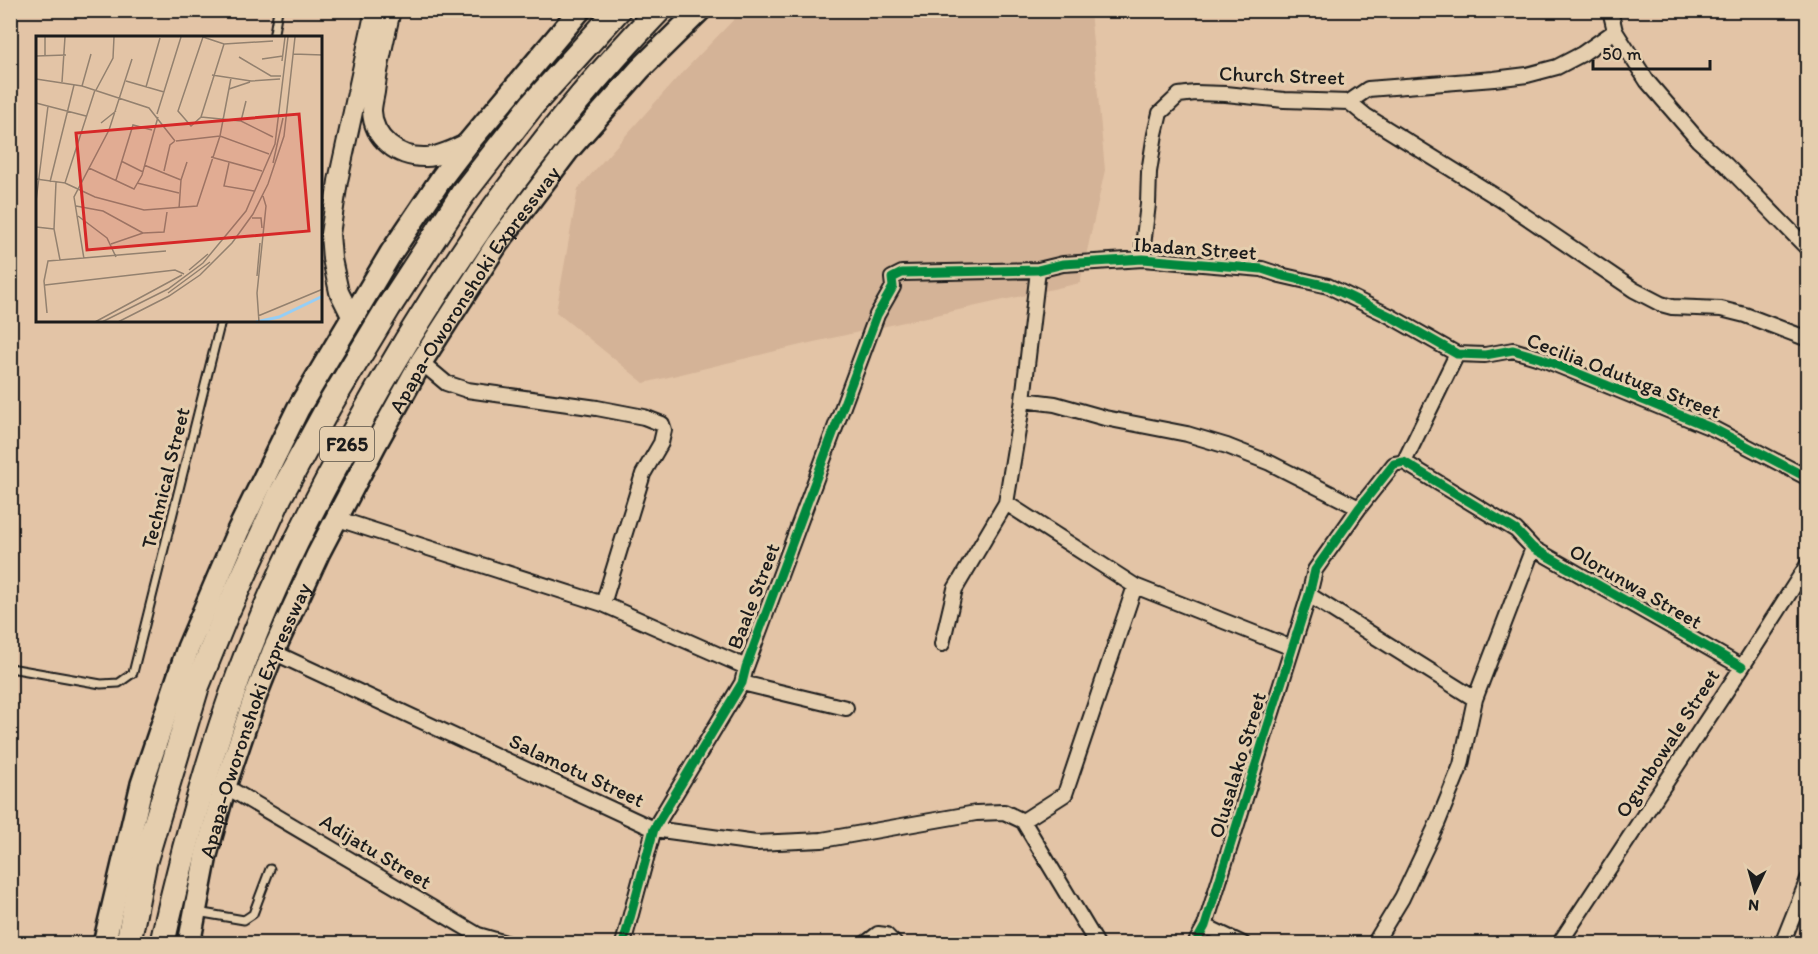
<svg xmlns="http://www.w3.org/2000/svg" width="1818" height="954" viewBox="0 0 1818 954" font-family="Itim,sans-serif">
  <rect width="100%" height="100%" fill="#e3c4a6"/>
  <filter id="ink" filterUnits="userSpaceOnUse"><feTurbulence type="fractalNoise" baseFrequency=".0167" numOctaves="2"/><feDisplacementMap in="SourceGraphic" scale="12" xChannelSelector="R" yChannelSelector="G"/><feConvolveMatrix kernelMatrix="1 2 1 2 8 2 1 2 1" color-interpolation-filters="sRGB"/></filter>
  <g filter="url(#ink)">
    <path fill="#d4b397" d="M742,11H1090L1105,170L1080,283L805,344L644,383L556,312L578,189L677,78Z"/>
    <g fill="none" stroke-linecap="round" stroke-linejoin="round">
      <defs>
        <path id="lane" d="M273,38L278,10
          M10,668L101,684L119,683L133,673L221,321
          M197,912L244,920L253,914L270,869"/>
        <path id="street" d="M1610,10L1615,31L1647,81L1698,140L1726,165L1808,249
          M1349,102L1366,116L1500,199L1634,290L1661,304L1672,307L1721,309L1745,315L1808,339
          M1143,259V246L1148,204L1149,172L1155,134L1160,113L1179,95L1195,93L1226,94L1284,100L1349,102L1368,89L1494,79L1527,75L1557,67L1582,54L1615,31
          M421,362L446,383L467,390L597,408L644,417L662,424L664,430L661,443L643,474L603,604
          M1023,400L1055,404L1105,418L1187,434L1227,446L1270,463L1359,508
          M1404,462L1457,354
          M1006,503L1135,586L1292,648
          M338,519L603,604L746,667
          M1309,595L1475,699
          M942,644L955,589L1006,503L1023,400L1038,270
          M273,652L654,829L756,843L822,840L976,813L1004,812L1023,821
          M742,683L846,708
          M225,786L478,935L509,944
          M1023,821L1065,794L1135,586
          M1023,821L1097,944
          M1205,926L1243,944
          M623,944L654,829L742,683L746,667L877,315L893,287L892,278L902,273L1038,270L1063,264L1143,259L1262,269L1280,275L1328,286L1390,316L1457,354L1485,355L1513,350L1540,358L1714,429L1808,478
          M865,944L878,934L886,935L895,944
          M1195,944L1205,926L1309,595L1315,570L1359,508L1394,464L1404,462L1516,530L1533,548L1742,667
          M1374,944L1402,898L1438,822L1461,765L1475,699L1533,548
          M1559,944L1742,667L1808,564
          M1782,944L1808,879"/>
        <path id="secondary" d="M391,10C385,38 378,65 375,92C374,98 372,105 372,111C373,139 398,158 426,157C440,157 456,148 469,142
          M352,318L339,292L332,259L330,234L338,181L375,10"/>
        <g id="primary">
          <path d="M104,944L142,784L188,648L238,531L298,409L391,253L443,176L469,142L580,10"/>
          <path id="s1" d="M189,944L206,855L225,786L254,700L273,652L318,554L375,445L421,362L497,244L569,149L640,69L700,10"/>
        </g>
        <path id="highway" d="M128,944L144,863L197,686L227,612L280,496L329,406L388,308L462,195L533,104L618,10
          M162,944C182,853 207,762 239,675C270,591 310,510 354,432C437,280 538,135 659,10"/>
      </defs>
      <use href="#lane" stroke="#1c1c1c" stroke-width="11"/>
      <use href="#street" stroke="#1c1c1c" stroke-width="18"/>
      <use href="#secondary" stroke="#1c1c1c" stroke-width="22"/>
      <use href="#primary" stroke="#1c1c1c" stroke-width="26"/>
      <use href="#highway" stroke="#1c1c1c" stroke-width="28"/>
      <use href="#lane" stroke="#e5ceae" stroke-width="7"/>
      <use href="#street" stroke="#e5ceae" stroke-width="14"/>
      <use href="#secondary" stroke="#e5ceae" stroke-width="18"/>
      <use href="#primary" stroke="#e5ceae" stroke-width="21"/>
      <use href="#highway" stroke="#e5ceae" stroke-width="24"/>
      <defs>
        <path id="cycleway" d="M623,944L654,829L742,683L746,667L877,315L893,287L892,278L902,273L1038,270L1063,264L1143,259L1262,269L1280,275L1328,286L1390,316L1457,354L1485,355L1513,350L1540,358L1714,429L1808,478
          M1195,944L1205,926L1309,595L1315,570L1359,508L1394,464L1404,462L1516,530L1533,548L1742,667"/>
      </defs>
      <use href="#cycleway" stroke="#e5ceae" stroke-width="13"/>
      <use href="#cycleway" stroke="#00873e" stroke-width="9"/>
    </g>
  </g>
  <g text-anchor="middle" dominant-baseline="central" stroke-width="6" stroke-linejoin="round" paint-order="stroke">
    <rect fill="#e5ceae" stroke="#585148" stroke-width="1.5" x="320" y="427" width="54" height="34" rx="4.5"/>
    <g font-size="20" font-weight="bold" fill="#1c1c1c">
      <text x="347" y="444">F265</text>
    </g>
    <g font-size="21" fill="#1c1c1c" stroke="#e5ceae">
      <text transform="translate(1282 75) rotate(2)">Church Street</text>
      <text transform="translate(1195 248) rotate(4)">Ibadan Street</text>
      <text stroke="none"><textPath href="#s1" startOffset="720">Apapa-Oworonshoki Expressway</textPath></text>
      <text transform="translate(1624 375) rotate(21)">Cecilia Odutuga Street</text>
      <text transform="translate(165 478) rotate(-76)">Technical Street</text>
      <text transform="translate(1636 586) rotate(30)">Olorunwa Street</text>
      <text transform="translate(753 596) rotate(-69)">Baale Street</text>
      <text stroke="none"><textPath href="#s1" startOffset="234">Apapa-Oworonshoki Expressway</textPath></text>
      <text transform="translate(1667 743) rotate(-57)">Ogunbowale Street</text>
      <text transform="translate(1237 765) rotate(-73)">Olusalako Street</text>
      <text transform="translate(577 770) rotate(25)">Salamotu Street</text>
      <text transform="translate(376 851) rotate(31)">Adijatu Street</text>
    </g>
  </g>
  <g transform="translate(36 36)">
    <rect width="286" height="286" fill="#e3c4a6"/>
    <path fill="none" stroke="#96cef5" stroke-width="3" d="M220,286L243,281L287,260"/>
    <path fill="none" stroke="#93816f" stroke-width="1.5" d="M9,1V20M167,1L142,75L155,90L165,81L188,8M167,1L188,8L237,5M257,18L287,19M0,20L30,19M203,21L235,40H245M226,23L247,20M246,25L249,1M176,39L215,45L244,43M0,43L46,50L113,72L139,105M90,45L128,56M26,46L29,1M46,50L55,18M110,51L124,2M193,53L214,46M60,54L77,22L78,1M0,67L50,80M121,78L145,1M165,81L205,85L237,101M205,85L210,65M65,87L80,75M140,105L184,100L233,118M175,121L226,135M85,125L107,136M193,127L188,150L218,155M237,127L247,82M108,129L145,144M53,132L98,153L106,139L122,81M128,135L134,109L139,105M0,143L29,147L59,54M80,144L97,89L116,94M14,146L38,49M20,146L18,193L24,224M29,147L59,161L108,174L161,170L184,100L195,42M101,147L143,157M0,165L12,70M40,170L67,175L107,197M143,173L145,144L151,126M42,180L71,202L80,221M216,182H225L226,192M0,191L18,193M75,208L107,197L128,196L131,176M48,223L38,161L73,94L96,23M153,234L172,218M221,240L224,207M9,249L139,234L148,238M132,257L174,226M11,277L8,245L12,225L130,215M222,280L287,253M59,286L146,239M66,286L132,253L167,227L210,175L239,108L252,1M82,286L133,260L164,239L196,207L217,178L232,148L248,100L259,1M223,286L221,257L230,170L227,160"/>
    <path fill="#d62828" fill-opacity="0.15" stroke="#d62828" stroke-width="3" d="M263,78L273,195L51,214L40,97Z"/>
    <rect width="286" height="286" fill="none" stroke="#1c1c1c" stroke-width="3"/>
  </g>
  <rect width="1818" height="954" fill="none" stroke="#e5ceae" stroke-width="36"/>
  <rect x="18" y="18" width="1782" height="918" fill="none" stroke="#1c1c1c" stroke-width="2" filter="url(#ink)"/>
  <g transform="translate(1755 891) rotate(185)" stroke="#e5ceae" stroke-width="4.5" paint-order="stroke">
  <path d="M0-4.5L10 22L0 15L-10 22Z" fill="#1c1c1c"/>
  <text y="-9" font-size="16" font-weight="bold" text-anchor="middle" fill="#1c1c1c">N</text>
  </g>
  <path d="M1593 60v9h117v-9" fill="none" stroke="#1c1c1c" stroke-width="3"/>
  <text x="1602" y="60" font-size="18" fill="#1c1c1c" stroke="#e5ceae" stroke-width="4.5" paint-order="stroke">50 m</text>
</svg>
